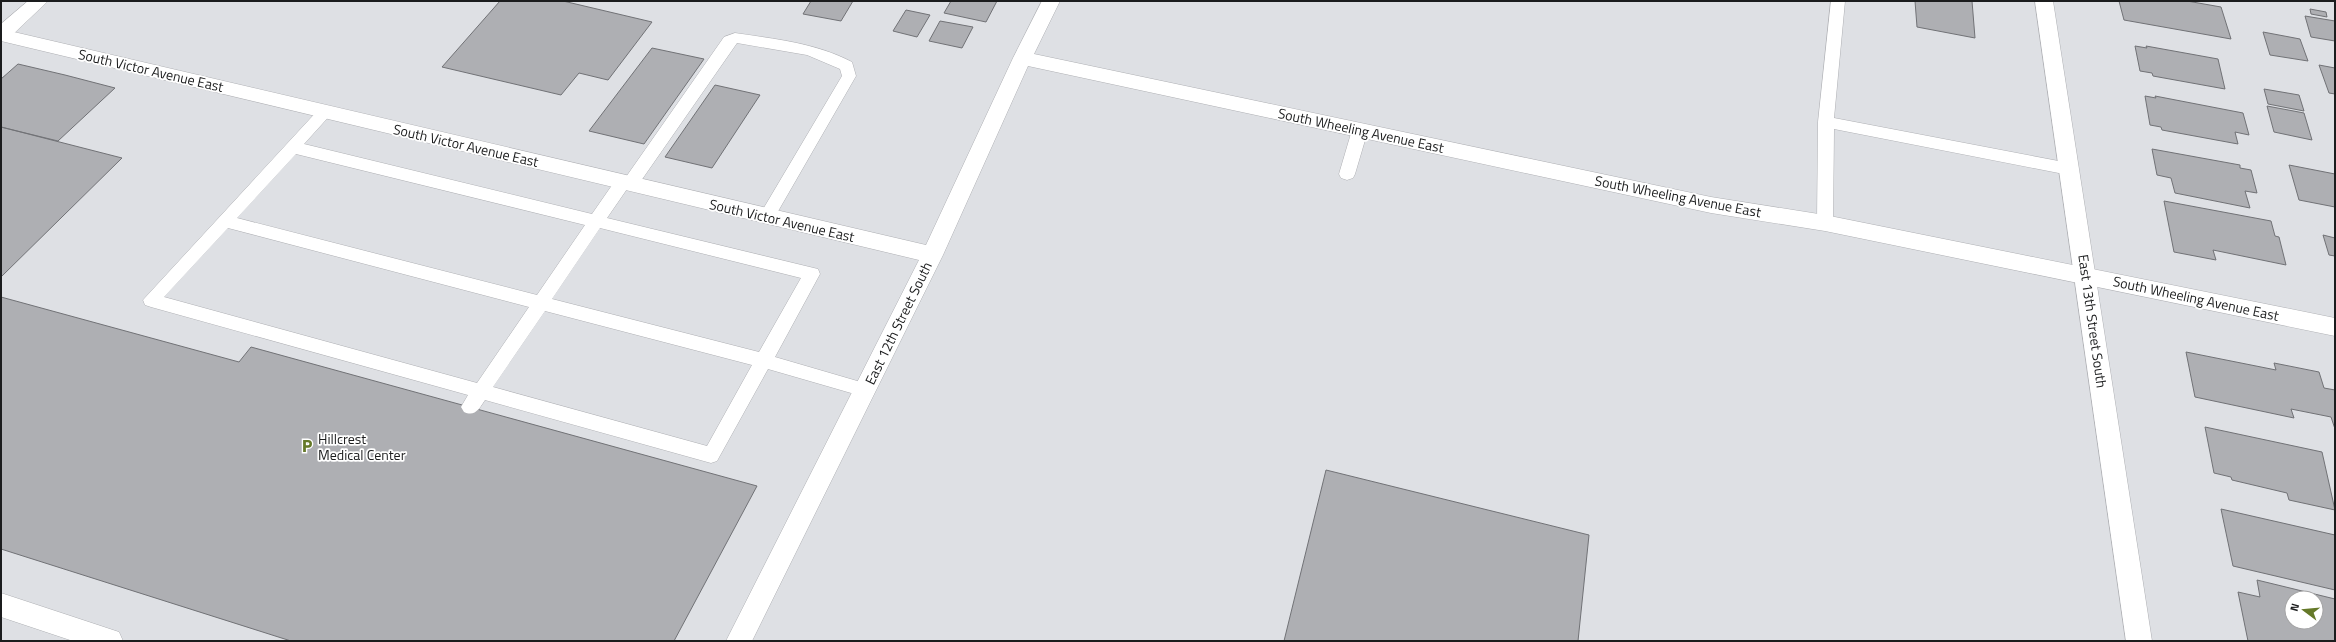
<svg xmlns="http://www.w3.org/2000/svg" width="2336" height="642" viewBox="0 0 2336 642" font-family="'Titillium Web',sans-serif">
  <rect width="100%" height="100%" fill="#dee0e4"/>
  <path fill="#aeafb3" stroke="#717276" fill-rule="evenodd" d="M500,1H563L652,22L608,80L579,73L561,95L442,67Z
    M811,1H853L841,21L803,14Z
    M951,1H997L986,22L944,13Z
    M1915,1H1972L1975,38L1917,27Z
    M2119,1H2187L2221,7L2231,39L2124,20Z
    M2310,9L2326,12L2327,17L2311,14Z
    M906,10L930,15L917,37L893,31Z
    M2305,16L2335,21V41L2311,37Z
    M940,21L973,27L962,48L929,41Z
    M2263,32L2300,39L2308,61L2270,55Z
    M2135,46L2147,48L2146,46L2218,59L2225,89L2153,76L2152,73L2140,71Z
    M652,48L704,59L644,144L589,131Z
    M18,64L65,75L115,88L58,141L1,127V79Z
    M2319,65L2335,68V94L2329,93Z
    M715,85L760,95L712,168L665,157Z
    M2264,89L2299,95L2304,111L2268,104Z
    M2145,96L2156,98L2155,96L2243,113L2249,135L2235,132L2238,144L2162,130L2161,127L2150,125Z
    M2267,106L2304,113L2312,140L2274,132Z
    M1,127L122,158L2,276L1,275Z
    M2152,149L2240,165V168L2251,170L2257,193L2245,191L2250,208L2175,193L2171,178L2157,175Z
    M2289,165L2335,174V207L2299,200Z
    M2164,201L2271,221L2275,236L2279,237L2286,265L2213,250L2216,260L2174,252Z
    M2323,235L2335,238V256L2329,255Z
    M1,297L239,362L251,347L757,486L674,641H291L1,549Z
    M2186,352L2276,370L2274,363L2319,372L2324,388L2335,390V429L2331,417L2291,409L2294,418L2195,397Z
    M2205,427L2322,452L2335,510L2289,500L2287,493L2232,480L2231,477L2214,473Z
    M1326,470L1589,535L1578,641H1284Z
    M2221,509L2335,535V590L2233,566Z
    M2257,580L2335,599V641H2248L2238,592L2260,597ZM2292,598H2316V622H2292Z"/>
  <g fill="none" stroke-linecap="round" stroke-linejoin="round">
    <defs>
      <path id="service" d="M1831,1H1845L1834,118L2069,163L2075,165L2077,169L2075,173L2069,175L1834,129L1833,223L1831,227L1825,229L1819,227L1817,223L1818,122Z
        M735,33C775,39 816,43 852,62L856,76L773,220L767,222L761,220L759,216L842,76L840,69L807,55L737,43L636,188L627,189L607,218L818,269L820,274L775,357L871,385L874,390L871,395L865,397L768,369L717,461L711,463L485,400C479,409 475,417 464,412L461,407L468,395L151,307L145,305L143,300L320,108H330L333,112L304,144L592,214L617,178L626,177L724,37ZM296,154L585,225L537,295L237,218ZM228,228L529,307L477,383L164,297ZM600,228L801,278L759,352L552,299ZM545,311L752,365L707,446L493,387Z
        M1360,124L1365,126L1368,130L1355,174L1353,178L1347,180L1341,178L1339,174L1352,130L1355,126Z"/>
      <path id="minor" d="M1042,1H1060L1034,54L1711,197L1825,215L2335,318V336L1825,231L1711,213L1028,66L943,255L752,641H726L919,260L1,41V29L926,245L1013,58Z
        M1,593L110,629L119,632L123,641H73L1,617Z"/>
      <path id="tertiary" d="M2035,1H2053L2152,641H2126Z"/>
      <path id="primary" d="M28,1H48L8,39L1,40V24Z"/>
    </defs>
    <use href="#service" stroke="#afb0b4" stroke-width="1"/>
    <use href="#minor" stroke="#afb0b4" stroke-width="1"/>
    <use href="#tertiary" stroke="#afb0b4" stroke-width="1"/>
    <use href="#primary" stroke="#afb0b4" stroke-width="1"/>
    <use href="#service" fill="#fff" fill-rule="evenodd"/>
    <use href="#minor" fill="#fff" fill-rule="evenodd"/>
    <use href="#tertiary" fill="#fff" fill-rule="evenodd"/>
    <use href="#primary" fill="#fff" fill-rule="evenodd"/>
  </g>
  <defs>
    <symbol id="parking-bare" viewBox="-9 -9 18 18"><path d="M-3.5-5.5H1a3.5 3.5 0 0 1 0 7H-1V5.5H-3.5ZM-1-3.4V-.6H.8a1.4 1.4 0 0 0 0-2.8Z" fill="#657929" stroke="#fff" stroke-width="2.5" paint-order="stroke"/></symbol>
  </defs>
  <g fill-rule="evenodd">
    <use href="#parking-bare" x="297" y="436" width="20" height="20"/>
  </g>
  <g text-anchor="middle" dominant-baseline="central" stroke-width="3.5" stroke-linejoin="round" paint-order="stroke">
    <g font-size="14" fill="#1b1c1d" stroke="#fff">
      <text transform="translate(151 70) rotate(13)">South Victor Avenue East</text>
      <text transform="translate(1361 130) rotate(12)">South Wheeling Avenue East</text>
      <text transform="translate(466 145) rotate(13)">South Victor Avenue East</text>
      <text transform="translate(1678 196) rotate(11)">South Wheeling Avenue East</text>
      <text transform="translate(782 220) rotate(13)">South Victor Avenue East</text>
      <text transform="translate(2196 298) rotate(12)">South Wheeling Avenue East</text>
      <text transform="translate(2093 321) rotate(82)">East 13th Street South</text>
      <text transform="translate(898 323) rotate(-64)">East 12th Street South</text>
    </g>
    <g font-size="14" fill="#1b1c1d" stroke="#fff" text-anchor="start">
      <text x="318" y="438">Hillcrest<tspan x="318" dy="16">Medical Center</tspan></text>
    </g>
  </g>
  <rect width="2336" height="642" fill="none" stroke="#1b1c1d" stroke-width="4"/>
  <g transform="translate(2304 610) rotate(286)"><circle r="19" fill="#ffffff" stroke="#a4a4a5"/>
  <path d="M0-3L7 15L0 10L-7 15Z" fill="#657929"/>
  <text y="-6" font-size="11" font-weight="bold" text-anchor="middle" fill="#1b1c1d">N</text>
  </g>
</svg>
